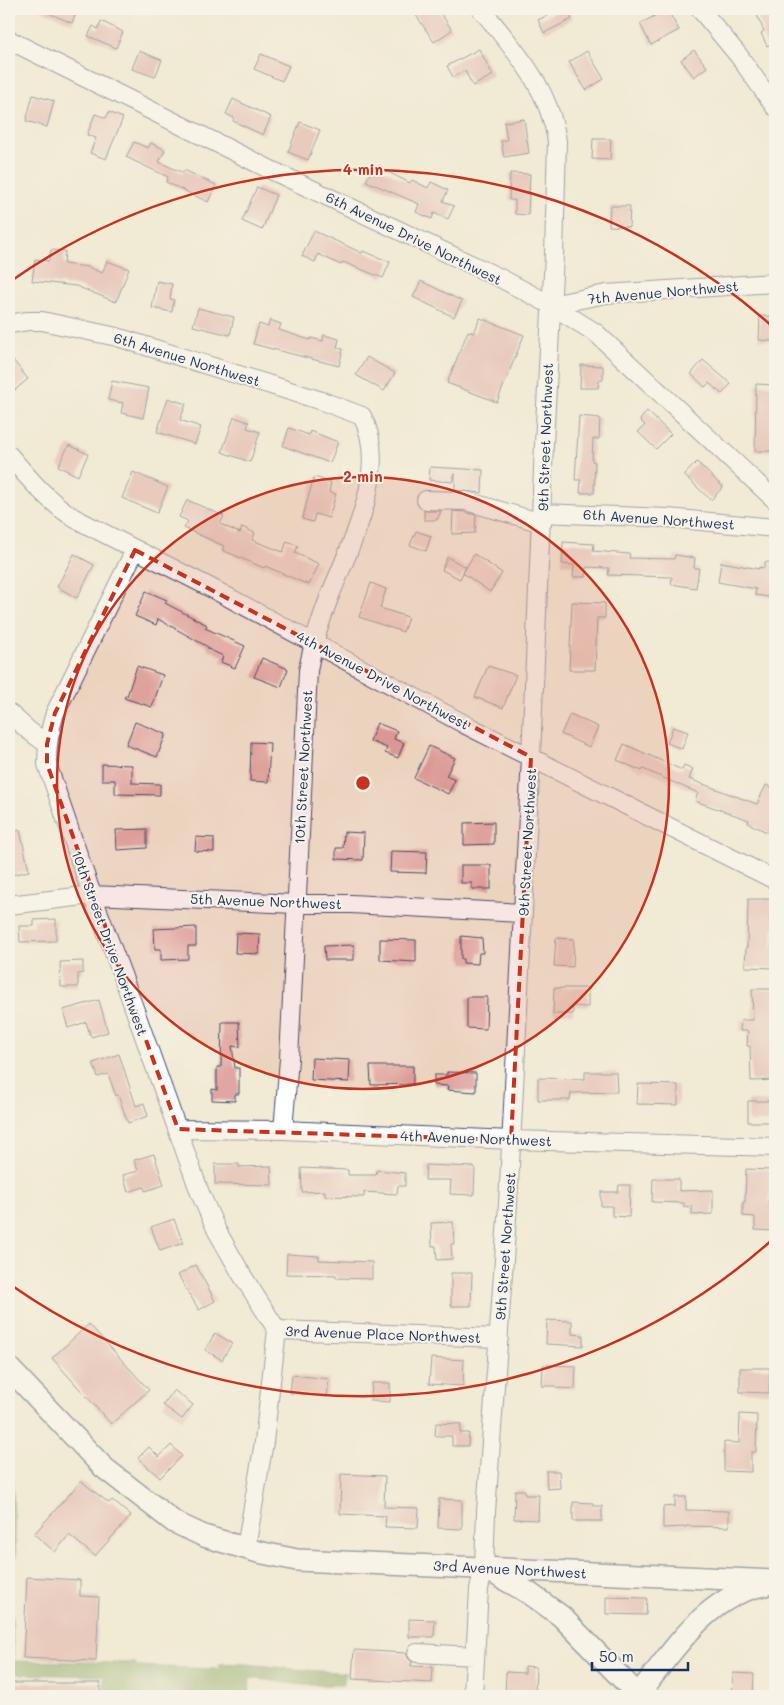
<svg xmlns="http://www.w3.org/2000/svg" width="784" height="1705" viewBox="0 0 784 1705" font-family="Mali,sans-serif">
  <rect width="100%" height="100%" fill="#f7f3e8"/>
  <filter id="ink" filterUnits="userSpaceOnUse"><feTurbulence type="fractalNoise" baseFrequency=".02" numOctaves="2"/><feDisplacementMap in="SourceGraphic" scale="10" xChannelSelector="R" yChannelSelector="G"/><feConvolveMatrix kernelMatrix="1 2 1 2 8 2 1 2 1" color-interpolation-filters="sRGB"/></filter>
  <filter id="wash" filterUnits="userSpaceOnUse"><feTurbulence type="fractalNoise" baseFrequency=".0096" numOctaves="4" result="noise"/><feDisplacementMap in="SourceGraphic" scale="20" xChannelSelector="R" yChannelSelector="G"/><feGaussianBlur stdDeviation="1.12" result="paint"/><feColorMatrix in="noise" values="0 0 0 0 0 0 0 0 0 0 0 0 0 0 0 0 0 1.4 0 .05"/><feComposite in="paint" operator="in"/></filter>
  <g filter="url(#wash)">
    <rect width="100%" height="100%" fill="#f1ead4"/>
    <path fill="#82a65c" stroke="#4e6a5d" d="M9,1413L16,1557L10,1569L14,1673H9Z
      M15,1661L135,1663L138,1666L218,1669L220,1664C246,1662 270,1667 295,1669C312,1671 329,1671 346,1673L343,1685H303L250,1678L249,1696H104V1676L16,1674Z"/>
    <g id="blocks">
      <path fill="#dfa6a3" d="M39,9H78L72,23Z
        M412,9H438L452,30L434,42Z
        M561,9H567L572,19L544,33L538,20Z
        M667,9L679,30L651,45L640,24Z
        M765,9H775V42L767,46L761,33L764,31L756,13Z
        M101,21L123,32L116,48L88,36L93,26L98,29Z
        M479,49L493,75L473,86L465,71L453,77L447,66Z
        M694,50L707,67L694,77L681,60Z
        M139,51L162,60L155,77L132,69Z
        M587,51L604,79L586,90L569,62Z
        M261,54L289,66L282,81L254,69Z
        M33,95L54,101L47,127L26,121Z
        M233,99L271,117L263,135L233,121L234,118L226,114Z
        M109,112L123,118L106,159L90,153L96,138L87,135L95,114L106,118Z
        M524,119L529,153L504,157L501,141L507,140L504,122Z
        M300,122L320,130L308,160L288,152Z
        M593,139H611L610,160L592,159Z
        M134,142L148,148L151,143L165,150L159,162L183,173L184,170L216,185L208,202L166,182L168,177L126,157Z
        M374,165L410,183L412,180L428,188L431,182L448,190L443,201L454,206L448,219L434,213L432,219L416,212L419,204L366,181Z
        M510,173L530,174L528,215L515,214V200H509Z
        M257,187L276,195L262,230L242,221Z
        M610,206H630L629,227L609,226Z
        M314,231L362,253L363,251L390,262L383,278L343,262L341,265L318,254L315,262L302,256Z
        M51,250L65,251L64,264L88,267L102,273L107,261L129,269L116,302L76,286L32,281L35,259L49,261Z
        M157,281L172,284L170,299L174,300L172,312L152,308Z
        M421,281L462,301L454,317L413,297Z
        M198,308L234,317L230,335L193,326Z
        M760,316H775V341L759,340Z
        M480,318L524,335L497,402L447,383L468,331L474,333Z
        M270,320L281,324L279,330L310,340L311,338L323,341L324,335L339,339L337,348L343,349L339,366L253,344L259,324L268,327Z
        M9,355L28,379L9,395Z
        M367,357L395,373L384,391L356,375Z
        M703,360L731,384L722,394L709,383L705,387L691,374Z
        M581,365L603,366V380H599L598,388H580Z
        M112,381L149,388L143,418L121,413L123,403L108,400Z
        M756,384L775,385V411H773L772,451H755Z
        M168,398L186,404L180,420L201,427L195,444L157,432Z
        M647,411L671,434L656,449L638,432L645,425L640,420Z
        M579,416L600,418L599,439H593L592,461L595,462L594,493H580L581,480H575Z
        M234,417L249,422L247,428L260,432L250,462L222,452Z
        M289,428L309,435L310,431L338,442L330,463L283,446Z
        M69,445L88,454L78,476L58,466Z
        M697,462L723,487L711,500L684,475Z
        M430,467L483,470L482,493L455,490V473L452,482L429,480Z
        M133,472L168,487L157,513L122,498Z
        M314,477L331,482L329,492L336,494L329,518L315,514L313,522L302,519Z
        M187,500L224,516L220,524L240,533L242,527L255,533L252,540L283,552L287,541L298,546L295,553L319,564L309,585L265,566L264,568L222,550L224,546L184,528L188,521L179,517Z
        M424,510L426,511H441L437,520H424Z
        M453,511L464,512L476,515L475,533L452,534Z
        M416,531L431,536L426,551L410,545Z
        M563,542L594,544L593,551L630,554L629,558L674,559L675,555L695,558L694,568H699L696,588L671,584L672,577L608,575L609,568L586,567V577H573L574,565L562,564Z
        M74,554L94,565L77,598L57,587Z
        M474,554L502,573L490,592L463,573Z
        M447,557L466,567L460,579L442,570Z
        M721,562L759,569V567L764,568L765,562L775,563V598L755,595L756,589L718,582Z
        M371,583L386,589L380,608L408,617L403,632L359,617Z
        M146,591L167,600L165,603L207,625L205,628L245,646L235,668L221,662L223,656L208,649V647L158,619L156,625L135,616Z
        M572,602L605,603V618H597L595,670H569Z
        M262,658L288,669L281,687L254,677Z
        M137,666L163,675L152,707L124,698L125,696H127Z
        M488,666L516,675L503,708L475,697Z
        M570,714L598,727L589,747L561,734Z
        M135,722L166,734L157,757L126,745Z
        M377,723L397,731L394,739L404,743L398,758L385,753L387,748L370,741Z
        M673,727L688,732L682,749L667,743Z
        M251,742L270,743L268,782L250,781Z
        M624,744L682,770L684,765L693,769L689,779L757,804L766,785L775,790V836L748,823L749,820L695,801L698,793L643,769L642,771L617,760Z
        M429,746L455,758L446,776L455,780L448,794L414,778Z
        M102,764L132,765V783L160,784V795L115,794V780H102Z
        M494,822V844L464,845V823Z
        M147,829V848L117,850L116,830Z
        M20,830L29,871L12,875L9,859V833Z
        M344,832L364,833L363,860L336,859V848H343Z
        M196,837L214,838V852L195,851Z
        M391,851L427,852L426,873L390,872Z
        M461,865H491V889H472V883H461Z
        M748,899H774L775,928H773L772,948H775V968L745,967L746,947H747Z
        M56,919V941L20,942L19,926H34V920Z
        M196,927V946H188V959L161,960V949H155L154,929Z
        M236,933L260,934L259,954L235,953Z
        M461,936L482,938L483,953H479L478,964L463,963V959H461Z
        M556,938L574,939L573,967L554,966Z
        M380,939L416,940V962L380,960Z
        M354,945V960H325L324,946Z
        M83,961V973L78,974V987H61L60,962Z
        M554,988H588V1007L573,1006V1014H553Z
        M752,989H775V1080L751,1081L750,1046H747L748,1031H740L741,1020H753Z
        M467,997H487L486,1029L467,1028Z
        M99,1000L108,1032L91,1037L86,1022L68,1028L63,1010Z
        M222,1022H239L240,1047L232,1046L235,1068H239V1094H235V1101L212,1100V1089L217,1090V1067H221Z
        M119,1054L136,1106L144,1103L148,1116L128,1123L118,1095L116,1096L108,1074L98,1077L93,1063Z
        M312,1058L350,1060L349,1082L311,1080Z
        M370,1066H413V1084L371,1085Z
        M447,1072L476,1073V1092L447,1090L448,1086L434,1085V1075H447Z
        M585,1072H616L617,1092L571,1093L570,1100H538V1078L585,1079Z
        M638,1084L678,1085V1105L637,1104Z
        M748,1101H775V1122H748Z
        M154,1154L164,1185L145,1191L144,1187L128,1192L123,1175L138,1171L134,1160Z
        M215,1164H239V1167L271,1166L272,1185L215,1184Z
        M426,1165L475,1167L474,1195L450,1194L451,1180H425Z
        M301,1168L348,1170V1175H376L377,1170L405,1173V1186H398L397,1194L364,1192V1197L325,1196V1191L302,1192Z
        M746,1169L770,1170L769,1203H775L774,1231L755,1230V1217L743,1216V1202H745Z
        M653,1179H679V1191L713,1190V1214L692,1215V1206L684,1207V1203L652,1202Z
        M619,1185H630L629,1217L612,1216V1206H601V1192H618Z
        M174,1219L183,1243L160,1251L151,1227Z
        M453,1222L454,1244H451L452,1259L437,1260L436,1246H432L431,1223Z
        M287,1254L319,1256V1260L372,1262V1279L336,1278V1275L286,1274Z
        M196,1265L215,1301L199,1310L178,1275Z
        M451,1273H472L471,1306H451Z
        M547,1320L572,1321V1334L583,1335V1346L546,1344Z
        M89,1324L149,1390L111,1424L52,1358Z
        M215,1333L232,1343L222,1360L205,1350Z
        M431,1358L464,1360L463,1386L429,1384Z
        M543,1365L576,1366L575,1389L556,1388V1386H542Z
        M740,1368H770L769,1393L740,1392Z
        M292,1375L329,1379L327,1397L290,1393Z
        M372,1383H390V1402L371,1401Z
        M174,1390L193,1405L182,1419L163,1405Z
        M740,1414L757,1415L756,1452H751V1472L724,1471V1442L739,1443Z
        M436,1423L461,1424L460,1433H469L468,1446H452V1436H435Z
        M171,1445L182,1456L160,1478L138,1458L149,1447L159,1457Z
        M546,1471H559L560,1488L547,1489Z
        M341,1474L385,1476L384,1507L419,1508L418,1528L385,1527L386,1516L340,1514Z
        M81,1481L109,1503L112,1500L131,1516L95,1556L69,1535L55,1552L34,1534Z
        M515,1490H525V1495H539L538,1520L514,1519Z
        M675,1497H686V1510L729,1511V1527L686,1526V1527L663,1528V1507L675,1506Z
        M439,1499L462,1500V1529L438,1528Z
        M573,1502L593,1503V1506H602V1521H573Z
        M27,1577L80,1580V1596L99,1597L96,1661L23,1658Z
        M606,1597L647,1598L646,1615L606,1614Z
        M409,1619L435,1620L434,1637H409Z
        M354,1650L406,1653L408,1658L412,1662L411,1666L433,1667L432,1683L352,1679Z
        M525,1666L536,1667L535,1696H505L506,1672L525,1673Z
        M733,1673L754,1674L753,1696H732Z
        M9,1683H100V1696H9Z"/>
    </g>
  </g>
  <g filter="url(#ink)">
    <use href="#blocks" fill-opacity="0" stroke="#3b4b70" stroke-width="1"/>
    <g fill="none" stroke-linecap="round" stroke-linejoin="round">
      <defs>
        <path id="minor" d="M700,9L739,56L775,107
          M9,40L271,170L502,279L551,305L596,333L775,500
          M551,305L606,294L775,283
          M9,324L28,321H42L117,337L322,401L362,416C391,470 349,547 329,598C320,622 312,645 308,671L289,1059L283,1130
          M9,455C29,479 47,500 74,518L213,589L466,725L775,880
          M426,500L466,501L542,523
          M542,513L668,518L775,528
          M135,550L55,713C49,731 47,745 47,764L92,895L123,977L200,1193L217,1231L242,1275L277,1330
          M9,713L28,730L47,744
          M9,905L92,895L296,904H351L523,913
          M178,1129L283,1130L511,1140L775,1147
          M277,1330L499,1338
          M246,1548L264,1442L277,1330
          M417,1653L475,1656
          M473,1696L479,1589L484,1568L486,1512L508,1204L531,757L544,444L554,255L557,141C549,87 514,49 481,9"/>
        <path id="major" d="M9,1368L103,1467L174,1522L204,1536L258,1552L297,1560L775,1581
          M488,1570L529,1593L561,1616L639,1696
          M637,1696C672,1653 706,1595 765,1585"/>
      </defs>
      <use href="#minor" stroke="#3b4b70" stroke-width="20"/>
      <use href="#major" stroke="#3b4b70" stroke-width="24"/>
      <use href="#minor" stroke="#fff" stroke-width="18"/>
      <use href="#major" stroke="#fff" stroke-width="21"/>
    </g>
  </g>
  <path d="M0 0H784V1705H0ZM135,550L531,757L511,1140L178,1129L47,764V744L55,713Z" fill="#f1ead4" fill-opacity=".55" fill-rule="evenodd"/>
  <path fill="none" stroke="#c8321e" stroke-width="4" stroke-dasharray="10 6" stroke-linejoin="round" d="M135,550L531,757L511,1140L178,1129L47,764V744L55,713Z"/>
  <circle cx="363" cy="783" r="306" fill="#c8321e" fill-opacity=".12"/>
  <g fill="none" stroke="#c8321e" stroke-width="2.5">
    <circle cx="363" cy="783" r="306"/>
    <path d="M773 1239A613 613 0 0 1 11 1285M11 281A613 613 0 0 1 773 327"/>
  </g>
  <g text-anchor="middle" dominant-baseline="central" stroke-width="4" stroke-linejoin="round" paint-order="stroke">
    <g font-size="14" fill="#1b2f5e" stroke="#f7f3e8">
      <text transform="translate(414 238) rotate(26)">6th Avenue Drive Northwest</text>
      <text transform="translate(663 292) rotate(-5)">7th Avenue Northwest</text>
      <text transform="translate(187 359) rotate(17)">6th Avenue Northwest</text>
      <text transform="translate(545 437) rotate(-88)">9th Street Northwest</text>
      <text transform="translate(659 519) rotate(4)">6th Avenue Northwest</text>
      <text transform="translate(383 680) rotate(28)">4th Avenue Drive Northwest</text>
      <text transform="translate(303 767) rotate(-87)">10th Street Northwest</text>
      <text transform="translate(527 842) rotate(-87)">9th Street Northwest</text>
      <text transform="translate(266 901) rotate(2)">5th Avenue Northwest</text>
      <text transform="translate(110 943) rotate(70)">10th Street Drive Northwest</text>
      <text transform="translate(476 1138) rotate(2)">4th Avenue Northwest</text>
      <text transform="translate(505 1246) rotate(-86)">9th Street Northwest</text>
      <text transform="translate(383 1334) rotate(2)">3rd Avenue Place Northwest</text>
      <text transform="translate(510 1569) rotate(3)">3rd Avenue Northwest</text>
    </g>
  </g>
  <circle cx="363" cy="783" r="8" fill="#c8321e" stroke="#f7f3e8" stroke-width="2.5"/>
  <g font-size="15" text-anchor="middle" font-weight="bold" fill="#c8321e" stroke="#f7f3e8" stroke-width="4" stroke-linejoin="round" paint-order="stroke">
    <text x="363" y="175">4 min</text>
    <text x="363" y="482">2 min</text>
  </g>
  <rect width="784" height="1705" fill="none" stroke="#f7f3e8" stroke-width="30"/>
  <path d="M592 1662v8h96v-8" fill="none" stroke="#1b2f5e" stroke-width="2.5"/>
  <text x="599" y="1662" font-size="15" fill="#1b2f5e" stroke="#f7f3e8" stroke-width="4" paint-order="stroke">50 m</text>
</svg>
